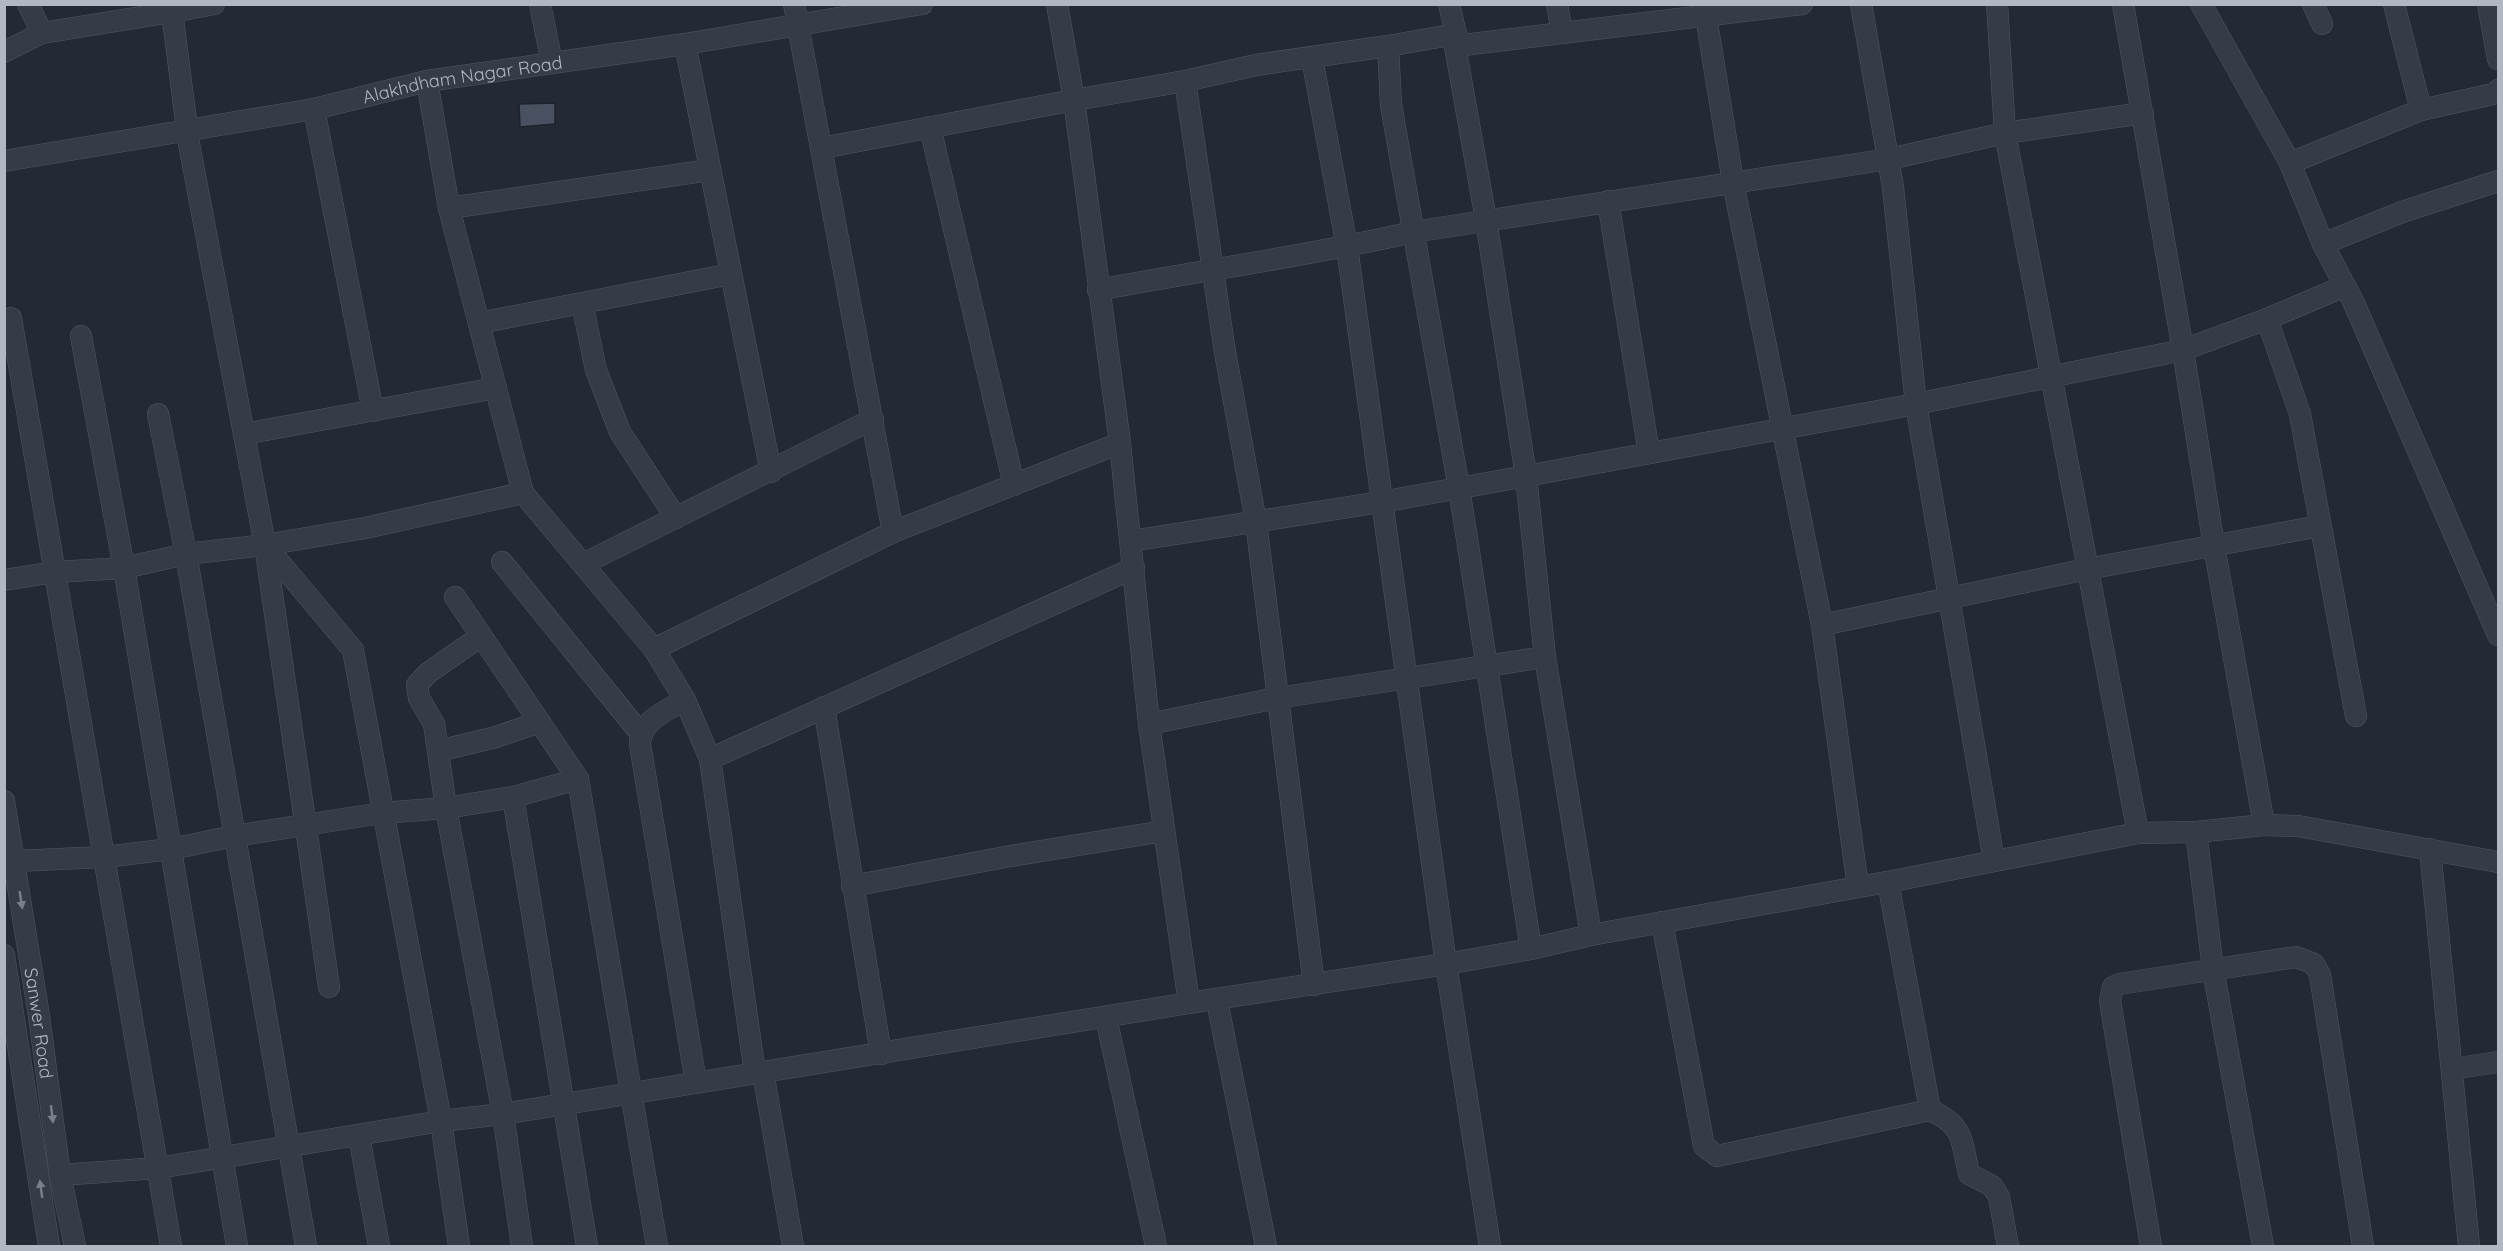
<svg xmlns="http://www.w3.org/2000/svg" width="2503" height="1251" viewBox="0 0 2503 1251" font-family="Quicksand,sans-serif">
  <rect width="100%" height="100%" fill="#232a36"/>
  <path fill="#495160" stroke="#1d232d" stroke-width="1.5" d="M555,103V124L520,127L519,104Z"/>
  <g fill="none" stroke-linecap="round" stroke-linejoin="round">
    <defs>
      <g id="minor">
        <path d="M28,4L42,33"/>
        <path d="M214,4L172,12L189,144L265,545"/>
        <path d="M540,4L552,63"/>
        <path d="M1057,4L1074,100L1120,443L1149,724L1189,1003"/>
        <path d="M1449,4L1456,34L1388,46L1391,105L1459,488L1531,949"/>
        <path d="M1557,4L1562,33"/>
        <path d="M1704,4L1733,182L1822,625L1858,887"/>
        <path d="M1861,4L1893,187L1916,404L1994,861"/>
        <path d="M1997,4L2005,133L2138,833"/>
        <path d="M2123,4L2183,350L2214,546L2264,825"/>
        <path d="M2201,4L2290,163L2323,244L2353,301L2498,635"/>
        <path d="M2313,4L2322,24"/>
        <path d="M2394,4L2421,110"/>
        <path d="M2488,4L2498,59"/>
        <path d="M1456,34L1455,46L1486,220L1526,476L1545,657L1591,935"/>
        <path d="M685,44L771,472"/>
        <path d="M1455,46L1802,4"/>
        <path d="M4,52L42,33L172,12"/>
        <path d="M1312,58L1347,247L1446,964L1490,1246"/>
        <path d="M427,81L449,208L523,493L654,649L893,532L794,4"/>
        <path d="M1185,81L1225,352L1256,522L1314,985"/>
        <path d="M314,109L373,411"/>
        <path d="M930,127L1014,485"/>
        <path d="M822,148L1074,100L1185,81L1256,65L1388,46"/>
        <path id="s1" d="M4,161L314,109L427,81L685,44L922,4"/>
        <path d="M2290,163L2421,110L2493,94L2498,90"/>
        <path d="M1608,201L1649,453"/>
        <path d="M449,208L710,170"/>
        <path d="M2323,244L2402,212L2498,181"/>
        <path d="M1098,290C1203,270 1309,256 1413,232L1889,159L2005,133L2143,113"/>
        <path d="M582,303L596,370L620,432L676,518"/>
        <path d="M11,318L171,1246"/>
        <path d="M2267,319L2300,414L2356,716"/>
        <path d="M479,323L731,274"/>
        <path d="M81,336L124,568L186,554L265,545L353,650L441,1121L459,1246"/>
        <path d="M158,414L186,554L306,1246"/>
        <path d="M244,434L496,388"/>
        <path d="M893,532L1120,443"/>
        <path d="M1131,541L1381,502L1526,476L1916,404L2183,350L2267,319L2345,286"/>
        <path d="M502,562L640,733"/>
        <path d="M583,564L873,419"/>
        <path d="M4,580L55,572L124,568L237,1246"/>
        <path d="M455,597L578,779L657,1246"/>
        <path d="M1822,625L2087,569L2320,526"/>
        <path d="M481,636L428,673L417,685L419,698L434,724L446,808L503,1114L522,1246"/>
        <path d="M654,649L685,700L710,759L755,1073"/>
        <path d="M685,700C666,711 641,720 640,744L696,1083"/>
        <path d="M824,707L881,1054"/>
        <path d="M1149,724L1277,698L1545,657"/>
        <path d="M438,751L496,737L540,722"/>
        <path d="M710,759L1134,568"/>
        <path d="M513,797L587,1246"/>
        <path id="s2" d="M4,801L39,1016L60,1175L75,1246"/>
        <path d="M2196,832L2213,969L2263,1246"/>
        <path d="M2430,849L2469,1246"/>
        <path d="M15,861L104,857L171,849L234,836L382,813L446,808L513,797L578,779"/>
        <path d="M1888,882L1930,1110C1965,1126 1961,1140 1969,1174L1992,1186L1999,1197L2008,1246"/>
        <path d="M852,886L1005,857L1164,831"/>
        <path d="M1662,922L1704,1146L1717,1156L1930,1110"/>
        <path d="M4,955L49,1246"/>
        <path d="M329,987L265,545L365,528L523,493"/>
        <path d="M1217,1001L1266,1246"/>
        <path d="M1106,1018L1156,1246"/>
        <path d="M2452,1069L2498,1062"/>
        <path d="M763,1072L793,1246"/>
        <path d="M359,1136L379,1246"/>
        <path d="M60,1175L158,1168L441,1121L503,1114L1189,1003L1446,964L1531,949L1591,935L1898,880L2138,833L2196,832L2264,825L2298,826L2498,862"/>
        <path d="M2151,1246L2110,1001L2113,987L2119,984L2296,957L2314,964L2320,975L2363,1246"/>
      </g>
    </defs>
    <use href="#minor" stroke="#515762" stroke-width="22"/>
    <use href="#minor" stroke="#363c47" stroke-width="21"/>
  </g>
  <defs><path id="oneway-solid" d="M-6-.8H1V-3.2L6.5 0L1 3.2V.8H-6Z" transform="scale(1.5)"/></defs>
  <g fill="#7a808b">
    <use href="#oneway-solid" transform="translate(21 900) rotate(81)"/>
    <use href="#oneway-solid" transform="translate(52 1114) rotate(83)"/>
    <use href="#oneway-solid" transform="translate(41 1189) rotate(-98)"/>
  </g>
  <g text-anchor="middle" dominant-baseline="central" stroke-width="4.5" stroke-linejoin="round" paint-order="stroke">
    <g font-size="18" fill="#b1b7c3" stroke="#1b212b">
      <text stroke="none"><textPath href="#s1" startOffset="466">Alakhdham Nagar Road</textPath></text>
      <text stroke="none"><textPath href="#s2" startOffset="225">Sanwer Road</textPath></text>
    </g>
  </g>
  <rect width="2503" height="1251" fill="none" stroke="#b1b7c3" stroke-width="12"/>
</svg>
